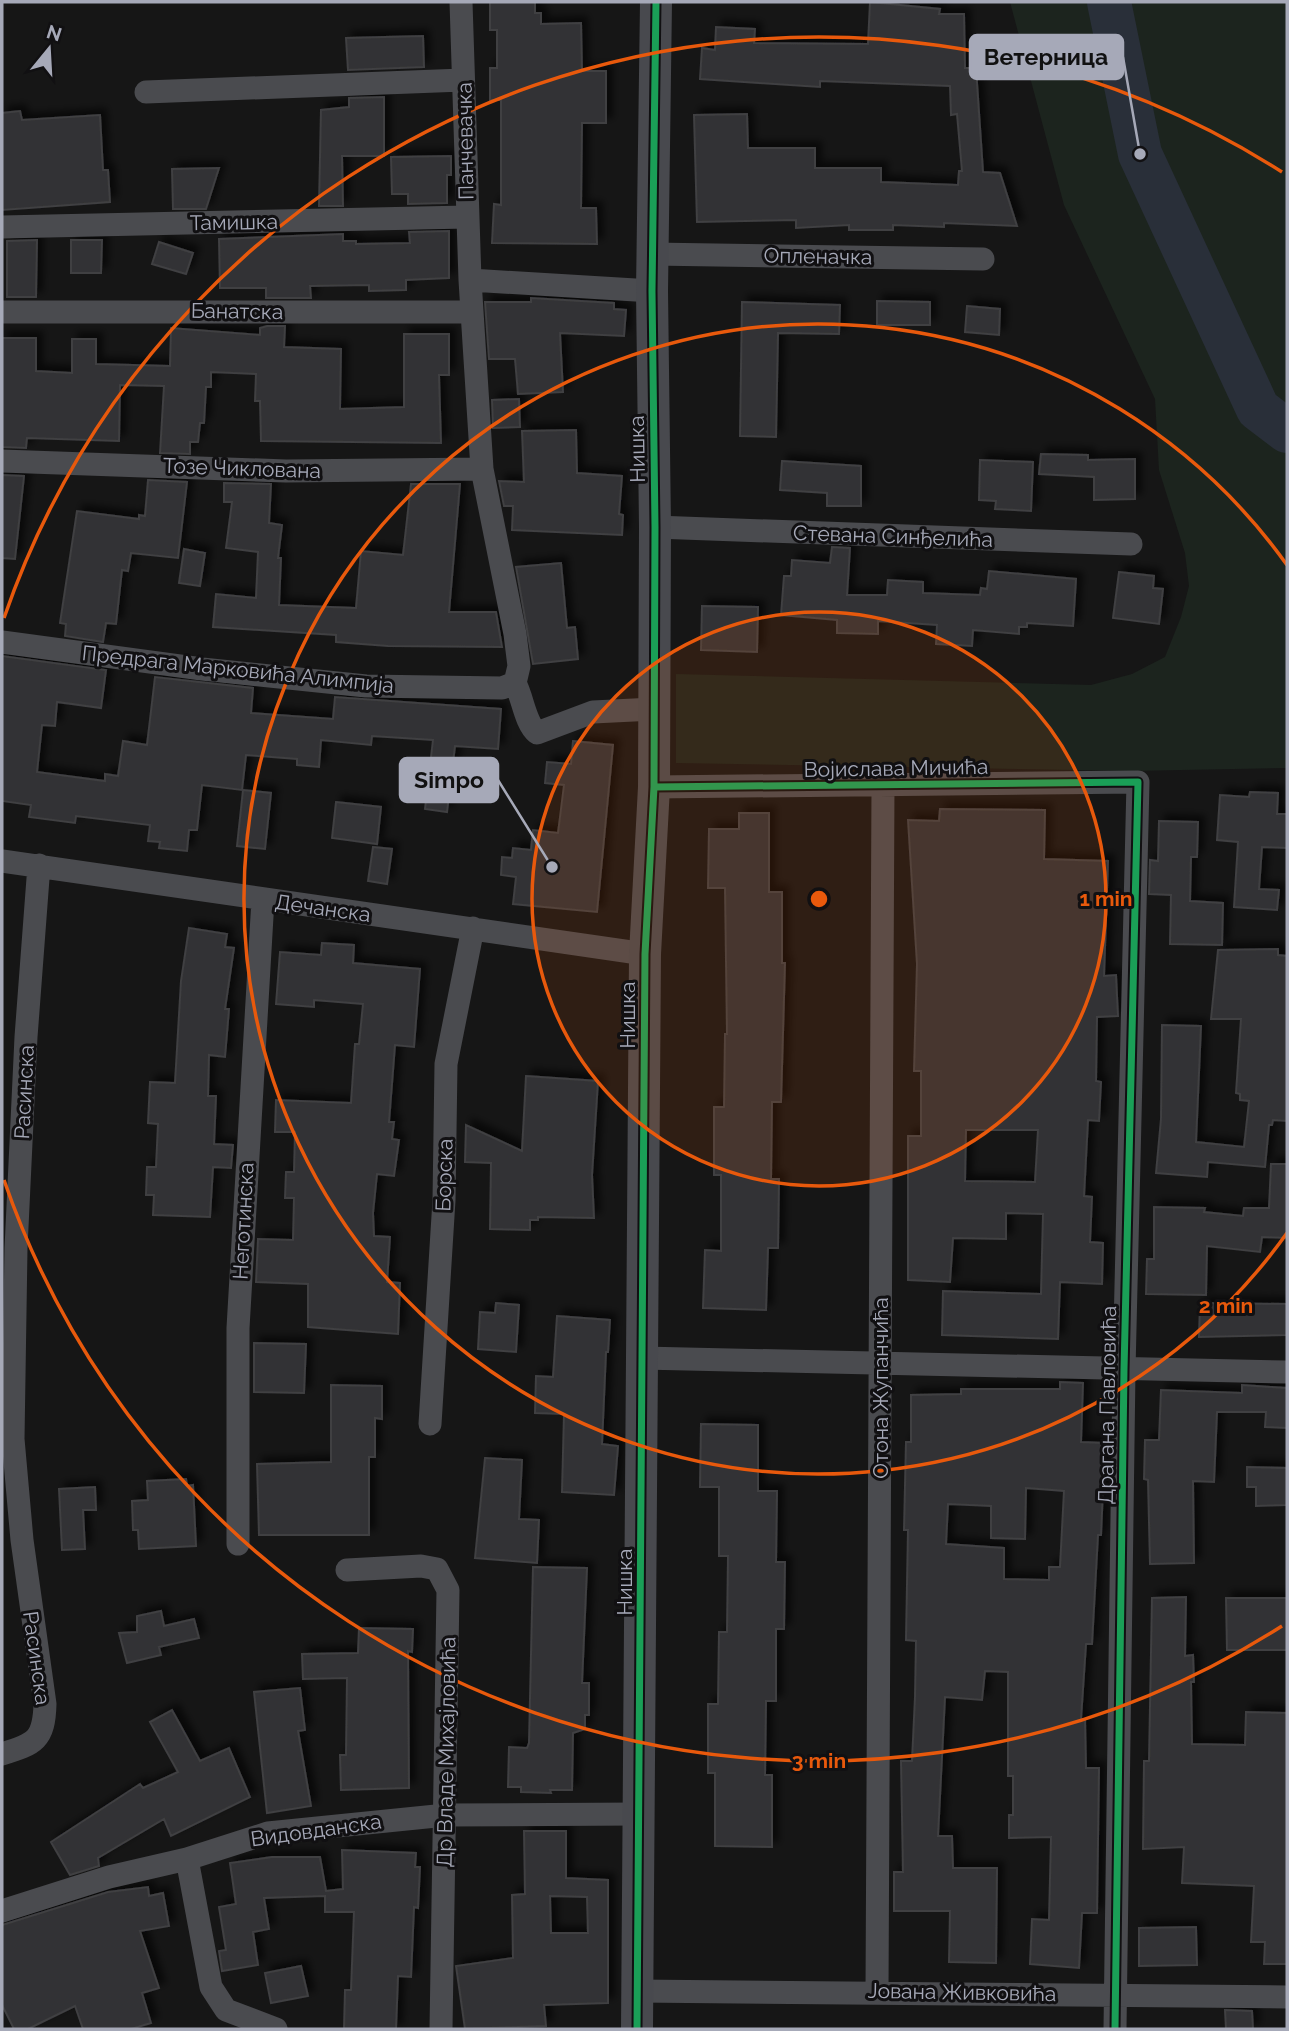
<svg xmlns="http://www.w3.org/2000/svg" width="1289" height="2031" viewBox="0 0 1289 2031" font-family="Raleway,sans-serif">
  <defs>
    <filter id="shadow"><feDropShadow dx="6" dy="-6" stdDeviation="3.5" flood-color="#0009"/></filter>
  </defs>
  <rect width="100%" height="100%" fill="#161616"/>
  <path fill="#1c241e" d="M1010,2H1287V768L1130,771L676,763V674L1091,685L1132,674L1165,657L1181,617L1189,586L1185,553L1159,470L1155,399L1064,205Z"/>
  <g fill="none" stroke-linecap="round" stroke-linejoin="round">
    <path stroke="#292f39" stroke-width="44" d="M1109,2L1140,154L1258,409L1287,431"/>
  </g>
  <path fill="#333334" stroke="#3f3f42" stroke-width="2" fill-rule="evenodd" filter="url(#shadow)" d="M490,2H535V13H541V24L581,23L582,71H606V123H582L581,208H596L597,244L492,243L494,204L501,205V100H490V68H497V30H490Z
    M870,2L940,9L939,14H964L965,68H976L983,172L1000,173L1017,226L944,223V227L893,225V230H849V225L796,228V220L697,222L694,115L747,114L748,148H815V168H881V182L958,185L959,171H962L957,114L951,115L950,86L820,81V87L700,79L702,48L715,50L716,27L755,29L754,43L868,44Z
    M423,36L424,67L348,70L346,38Z
    M384,97V156H342L343,206H319L321,110L349,107V98Z
    M20,111L22,120L100,115L103,170H108L110,202L2,210V113Z
    M451,156V175H447V203L408,204V194H392L391,157Z
    M219,168L206,209H173L172,169Z
    M449,231V278L406,280V290L369,291V285L310,286L311,298H266V288H220L219,239L343,234V241H356V244L410,243L409,232Z
    M37,240L36,297H7V241Z
    M71,240H102L101,273H71Z
    M159,242L193,253L186,274L152,264Z
    M531,298L614,303V309L626,310L624,336L560,333L563,392L518,394L515,359H489L485,302H531Z
    M877,301L930,302V325H877Z
    M742,302L840,305L839,334L778,333L776,437L740,436Z
    M967,306L1000,309L999,335L965,332Z
    M267,326H285L284,347L341,349L340,409L404,407V334H449V375H439L441,443L261,441L260,401H255L256,374L211,372V387H206L204,423H200L198,442H190V454L160,453L164,386L120,385L119,441L27,438L26,448L2,447V338H36V371L72,373V339H96V364L170,366L171,328L260,335V328Z
    M519,399L520,427L493,428L492,400Z
    M576,430L577,473L622,476L619,514L623,515L622,535L512,530L513,506H504L499,481L524,482L522,431Z
    M1041,454L1088,455V460L1135,459V499L1094,500V477L1039,474Z
    M980,460L1033,462L1031,511L995,509L996,501L979,500Z
    M782,461L861,466V506H827V493L780,490Z
    M2,475L24,476L15,559L2,558Z
    M148,480L187,482L178,558L131,553L128,571L122,570L116,624L106,623L103,642L65,636L66,624L60,623L77,511L139,519V515L145,516Z
    M224,483L271,484L269,523L282,525L278,558H281L279,605L356,608L361,551L403,555L411,484H460L449,612H496L502,647L388,646L336,642V635L213,627L216,594L256,598L258,552L226,548L232,502H224Z
    M832,547L850,548L847,595H887L888,580L923,582V593L980,595L981,588L987,589L989,571L1076,579L1073,626L1027,623V627H1019V634L973,630L972,646L936,644L937,625L878,621V634L837,633V620L781,615L784,576H791L792,560L830,563Z
    M184,549L205,553L200,586L179,583Z
    M561,563L567,628L575,627L578,659L533,664L516,567Z
    M1119,572L1154,576L1153,588L1163,589L1159,624L1113,618Z
    M702,606L758,607L757,652L701,650Z
    M2,656L106,670L101,708L57,702L55,726L42,725L37,772L105,781V774L118,776L123,741L147,745L155,677L253,688L251,713L333,719L335,697L501,709L498,749L455,746L447,812L425,809L433,740L372,736L371,745L321,740L319,767L297,765V759L246,755L242,790L202,785L197,830H189L187,851L159,848L160,842L148,841L150,825L76,816L75,823L29,817L31,805L2,801Z
    M573,741L613,745L597,912L513,904L516,877L501,875L502,857L512,858L513,848L531,850L533,830L558,833L564,785L545,783L547,762L571,764Z
    M243,790L271,793L265,849L237,846Z
    M1250,792L1278,793L1277,814H1287V848L1262,847L1259,889L1279,890L1277,910L1234,907L1238,842L1217,840L1220,795L1249,797Z
    M336,802L381,807L377,844L332,838Z
    M940,809L1045,810L1044,859L1108,861L1104,976L1116,975L1118,1016L1097,1017L1096,1081L1101,1082L1099,1121L1088,1120L1084,1196L1092,1197L1090,1242L1103,1243L1102,1284L1060,1282L1058,1339L942,1335L943,1291L1041,1294L1043,1214L1006,1213V1239L953,1238L950,1282L908,1280V1136H921V1071H914L917,964L908,820L939,821ZM966,1130H1038L1035,1182L965,1181Z
    M739,813H769V892H782V963H785L781,1102H772L771,1179H779L778,1248H768L766,1310L703,1308L705,1250L721,1251V1175H714V1107H724L725,1034H727L725,888H708L709,829H739Z
    M1159,821L1198,822L1197,857H1191L1190,901L1223,903L1222,945L1170,944L1171,895L1149,894L1150,860L1158,861Z
    M373,847L392,849L387,884L368,881Z
    M189,928L227,934L225,947L234,948L225,1009H229L225,1057L209,1055L208,1096H216L214,1144L233,1145L231,1168L213,1167L210,1217L153,1215L154,1195H146L147,1167H156L158,1124L148,1123L150,1082L175,1083L181,981Z
    M322,943L354,945L353,963L420,969L414,1047L395,1045L389,1122H394L392,1139L399,1140L394,1176L377,1174L373,1213L374,1236L390,1237L387,1282L400,1283L398,1334L308,1327V1284L256,1282L258,1239L293,1240L294,1198H285L286,1172H294L295,1132H275L276,1100L351,1103L355,1044H359L363,1004L314,1000V1007L276,1004L280,952L321,955Z
    M1278,949V955L1287,956V1121L1273,1120L1272,1125H1269L1265,1167L1208,1162L1207,1177L1156,1173L1161,1119L1162,1025L1201,1026L1196,1142L1244,1147L1249,1101L1240,1100V1094L1236,1093L1241,1019H1211L1218,950Z
    M526,1076L598,1081L592,1175L594,1218L538,1217V1220H530V1230L490,1229L491,1163L465,1162L466,1125L522,1151Z
    M1271,1164H1287V1238L1262,1237L1260,1252L1207,1246L1206,1295L1146,1294L1147,1259H1154V1207L1205,1208L1204,1212L1243,1216L1244,1208H1269Z
    M496,1303L519,1305L516,1352L478,1349L480,1312L495,1313Z
    M1200,1303L1287,1304V1335L1199,1337Z
    M557,1316L610,1320L608,1352H606L602,1444L618,1446L614,1495L562,1492L564,1414L535,1413L536,1376L553,1377Z
    M254,1343L306,1344L304,1393L254,1392Z
    M1060,1382L1083,1383L1081,1442L1105,1443L1101,1535H1098L1092,1644H1086L1081,1719H1085L1086,1768H1099L1097,1913H1082L1079,1968L1030,1964L1032,1919L1049,1920L1051,1837L1009,1838V1815H1013V1776H1008V1672L985,1671L982,1700L945,1697L938,1836H952L953,1868H997L996,1963L949,1962L950,1911H894V1872H903L901,1761H912L915,1697L916,1641L906,1640L908,1530H904L906,1442H911V1395L961,1394V1389H1060ZM1026,1488L1064,1491L1060,1567H1049V1580L1004,1579V1548L946,1544L948,1504L991,1506V1538L1025,1539Z
    M331,1385L382,1386V1419L375,1418V1457H369V1535H259L257,1464L331,1462Z
    M1242,1385L1287,1388V1428L1265,1427L1266,1412H1217L1214,1482L1193,1481L1194,1563L1150,1564L1148,1480L1144,1479L1145,1440H1159L1161,1390L1242,1393Z
    M701,1424L758,1425V1491H777L776,1562H785L784,1629H776V1701H766L765,1775H772V1847L715,1846V1773H708V1704H718L719,1632H727L728,1556H719V1487H700Z
    M485,1458L522,1460L519,1519L539,1520L537,1563L475,1558Z
    M1247,1467L1287,1468V1505L1256,1506V1487H1247Z
    M186,1479L187,1486L193,1485L196,1546L139,1549L138,1530H133L132,1501L148,1500L147,1481Z
    M95,1487L96,1510H83L85,1549L62,1550L59,1489Z
    M533,1567L587,1568L582,1683H589V1715H585V1729L573,1733L572,1790H550L551,1793L521,1792V1787H508L509,1747L527,1748L529,1743Z
    M1186,1597L1185,1656L1193,1655L1194,1682H1191L1192,1744L1245,1745L1246,1712L1287,1713V1964H1264L1265,1942H1251L1254,1886L1182,1883L1184,1847L1143,1849L1144,1761H1149L1152,1598Z
    M1226,1598H1287V1650H1227Z
    M161,1611L164,1626L194,1619L199,1638L159,1647L161,1655L127,1663L119,1633L137,1632V1616Z
    M359,1628L413,1629L412,1652L408,1651L409,1788L341,1790L340,1755H346L347,1678L303,1679L302,1654L358,1653Z
    M300,1688L305,1730L298,1731L311,1806L267,1813L254,1692Z
    M172,1710L200,1761L229,1748L250,1797L171,1836L164,1819L98,1858L99,1866L70,1875L51,1842L140,1784L143,1788L178,1772L150,1722Z
    M524,1831H566V1878L608,1880V2003L544,2005L546,2026L465,2029L456,1966L513,1958L512,1895L525,1894ZM550,1896L587,1897L588,1933H551Z
    M342,1850L416,1853L415,1867H420L418,1908L414,1907L411,1977L398,1976L396,2029H344L345,1990H351L354,1912H325V1896L264,1898L269,1929L253,1932L258,1965L222,1971L219,1951L226,1950L219,1907L236,1904L230,1863L272,1857H320L326,1891L343,1889Z
    M148,1887L149,1896L163,1893L169,1926L140,1931L159,1988L142,1993L151,2023L131,2029H83L75,2006L28,2029H14L2,2005V1925L108,1892Z
    M1196,1927L1197,1965L1139,1966V1928Z
    M301,1966L308,1996L271,2003L265,1973Z
    M1225,2010L1252,2011L1253,2029H1226Z"/>
  <g fill="none" stroke-linecap="round" stroke-linejoin="round">
    <path stroke="#4a4b4f" stroke-width="23" d="M461,2L470,280
      M146,92L463,80
      M2,227L467,217
      M652,254L983,259
      M2,312H471
      M2,461L286,471L482,469
      M655,527L1131,544
      M2,642L202,669L366,686L502,688L515,683L519,666L515,634L482,469L470,280L652,291
      M515,683C523,698 525,723 537,733L593,712L654,709
      M654,787L1138,782L1124,1370L1115,2029
      M2,861L645,954
      M642,1358L1287,1372
      M430,1424L444,1200L446,1064L473,928
      M238,1544V1328L263,899
      M347,1570L421,1566L437,1569L448,1590L441,2029
      M2,1754C35,1744 44,1740 45,1704L22,1540L13,1439L16,1248L26,1037L39,865
      M187,1859L211,1987L226,2010L276,2029
      M2,1911L109,1877L187,1859L268,1833L446,1815L640,1814
      M637,1991L1287,1997
      M877,1991L883,786"/>
    <path stroke="#48494e" stroke-width="32" d="M637,2029L645,954L654,787L655,527L652,291L656,2"/>
    <defs>
      <path id="cycleway" d="M654,787L1138,782L1124,1370L1115,2029
        M637,2029L645,954L654,787L655,527L652,291L656,2"/>
    </defs>
    <use href="#cycleway" stroke="#111012" stroke-width="11"/>
    <use href="#cycleway" stroke="#1a9f57" stroke-width="7"/>
  </g>
  <circle cx="819" cy="899" r="287" fill="#e8590c" fill-opacity=".12"/>
  <g fill="none" stroke="#e8590c" stroke-width="3.5">
    <circle cx="819" cy="899" r="287"/>
    <path d="M1287 1233A575 575 0 1 1 1287 565"/>
    <path d="M1282 1626A862 862 0 0 1 4 1180M4 618A862 862 0 0 1 1282 172"/>
  </g>
  <g text-anchor="middle" dominant-baseline="central" stroke-width="6" stroke-linejoin="round" paint-order="stroke">
    <g font-size="21" fill="#a6a9b8" stroke="#111012">
      <text transform="translate(465 141) rotate(-91)">Панчевачка</text>
      <text transform="translate(234 222) rotate(-1)">Тамишка</text>
      <text transform="translate(818 256) rotate(1)">Опленачка</text>
      <text transform="translate(237 311) rotate(1)">Банатска</text>
      <text transform="translate(637 449) rotate(-91)">Нишка</text>
      <text transform="translate(242 468) rotate(2)">Тозе Чиклована</text>
      <text transform="translate(893 536) rotate(2)">Стевана Синђелића</text>
      <text transform="translate(238 669) rotate(6)">Предрага Марковића Алимпија</text>
      <text transform="translate(896 768) rotate(-1)">Војислава Мичића</text>
      <text transform="translate(323 908) rotate(8)">Дечанска</text>
      <text transform="translate(627 1015) rotate(-90)">Нишка</text>
      <text transform="translate(24 1092) rotate(-87)">Расинска</text>
      <text transform="translate(444 1175) rotate(-88)">Борска</text>
      <text transform="translate(243 1221) rotate(-87)">Неготинска</text>
      <text transform="translate(880 1388) rotate(-90)">Отона Жупанчића</text>
      <text transform="translate(1107 1405) rotate(-89)">Драгана Павловића</text>
      <text transform="translate(624 1582) rotate(-90)">Нишка</text>
      <text transform="translate(37 1658) rotate(82)">Расинска</text>
      <text transform="translate(446 1752) rotate(-89)">Др Владе Михајловића</text>
      <text transform="translate(316 1830) rotate(-8)">Видовданска</text>
      <text transform="translate(962 1992) rotate(1)">Јована Живковића</text>
    </g>
  </g>
  <circle cx="819" cy="899" r="10" fill="#e8590c" stroke="#111012" stroke-width="3.5"/>
  <g font-size="21" text-anchor="middle" font-weight="bold" fill="#e8590c" stroke="#111012" stroke-width="6" stroke-linejoin="round" paint-order="stroke">
    <text x="1106" y="906">1 min</text>
    <text x="1226" y="1313">2 min</text>
    <text x="819" y="1768">3 min</text>
  </g>
  <path fill="none" stroke="#a6a9b8" stroke-width="2.5" d="M1140 154L1123 57M552 867L498 780"/>
  <g fill="#a6a9b8" stroke="#111012" stroke-width="2.5">
    <circle cx="1140" cy="154" r="7"/>
    <circle cx="552" cy="867" r="7"/>
  </g>
  <g fill="#a6a9b8" stroke="#a6a9b8" stroke-width="2.5">
    <rect x="970" y="35" width="153" height="44" rx="7"/>
    <rect x="400" y="758" width="98" height="44" rx="7"/>
  </g>
  <g font-size="23" text-anchor="middle" font-weight="bold" fill="#111">
    <text x="1046" y="65">Ветерница</text>
    <text x="449" y="788">Simpo</text>
  </g>
  <rect width="1289" height="2031" fill="none" stroke="#a6a9b8" stroke-width="7"/>
  <g transform="translate(49 49) rotate(18)" stroke="#111012" stroke-width="5" paint-order="stroke">
  <path d="M0-5L12 26L0 18L-12 26Z" fill="#a6a9b8"/>
  <text y="-10" font-size="19" font-weight="bold" text-anchor="middle" fill="#a6a9b8">N</text>
  </g>
</svg>
